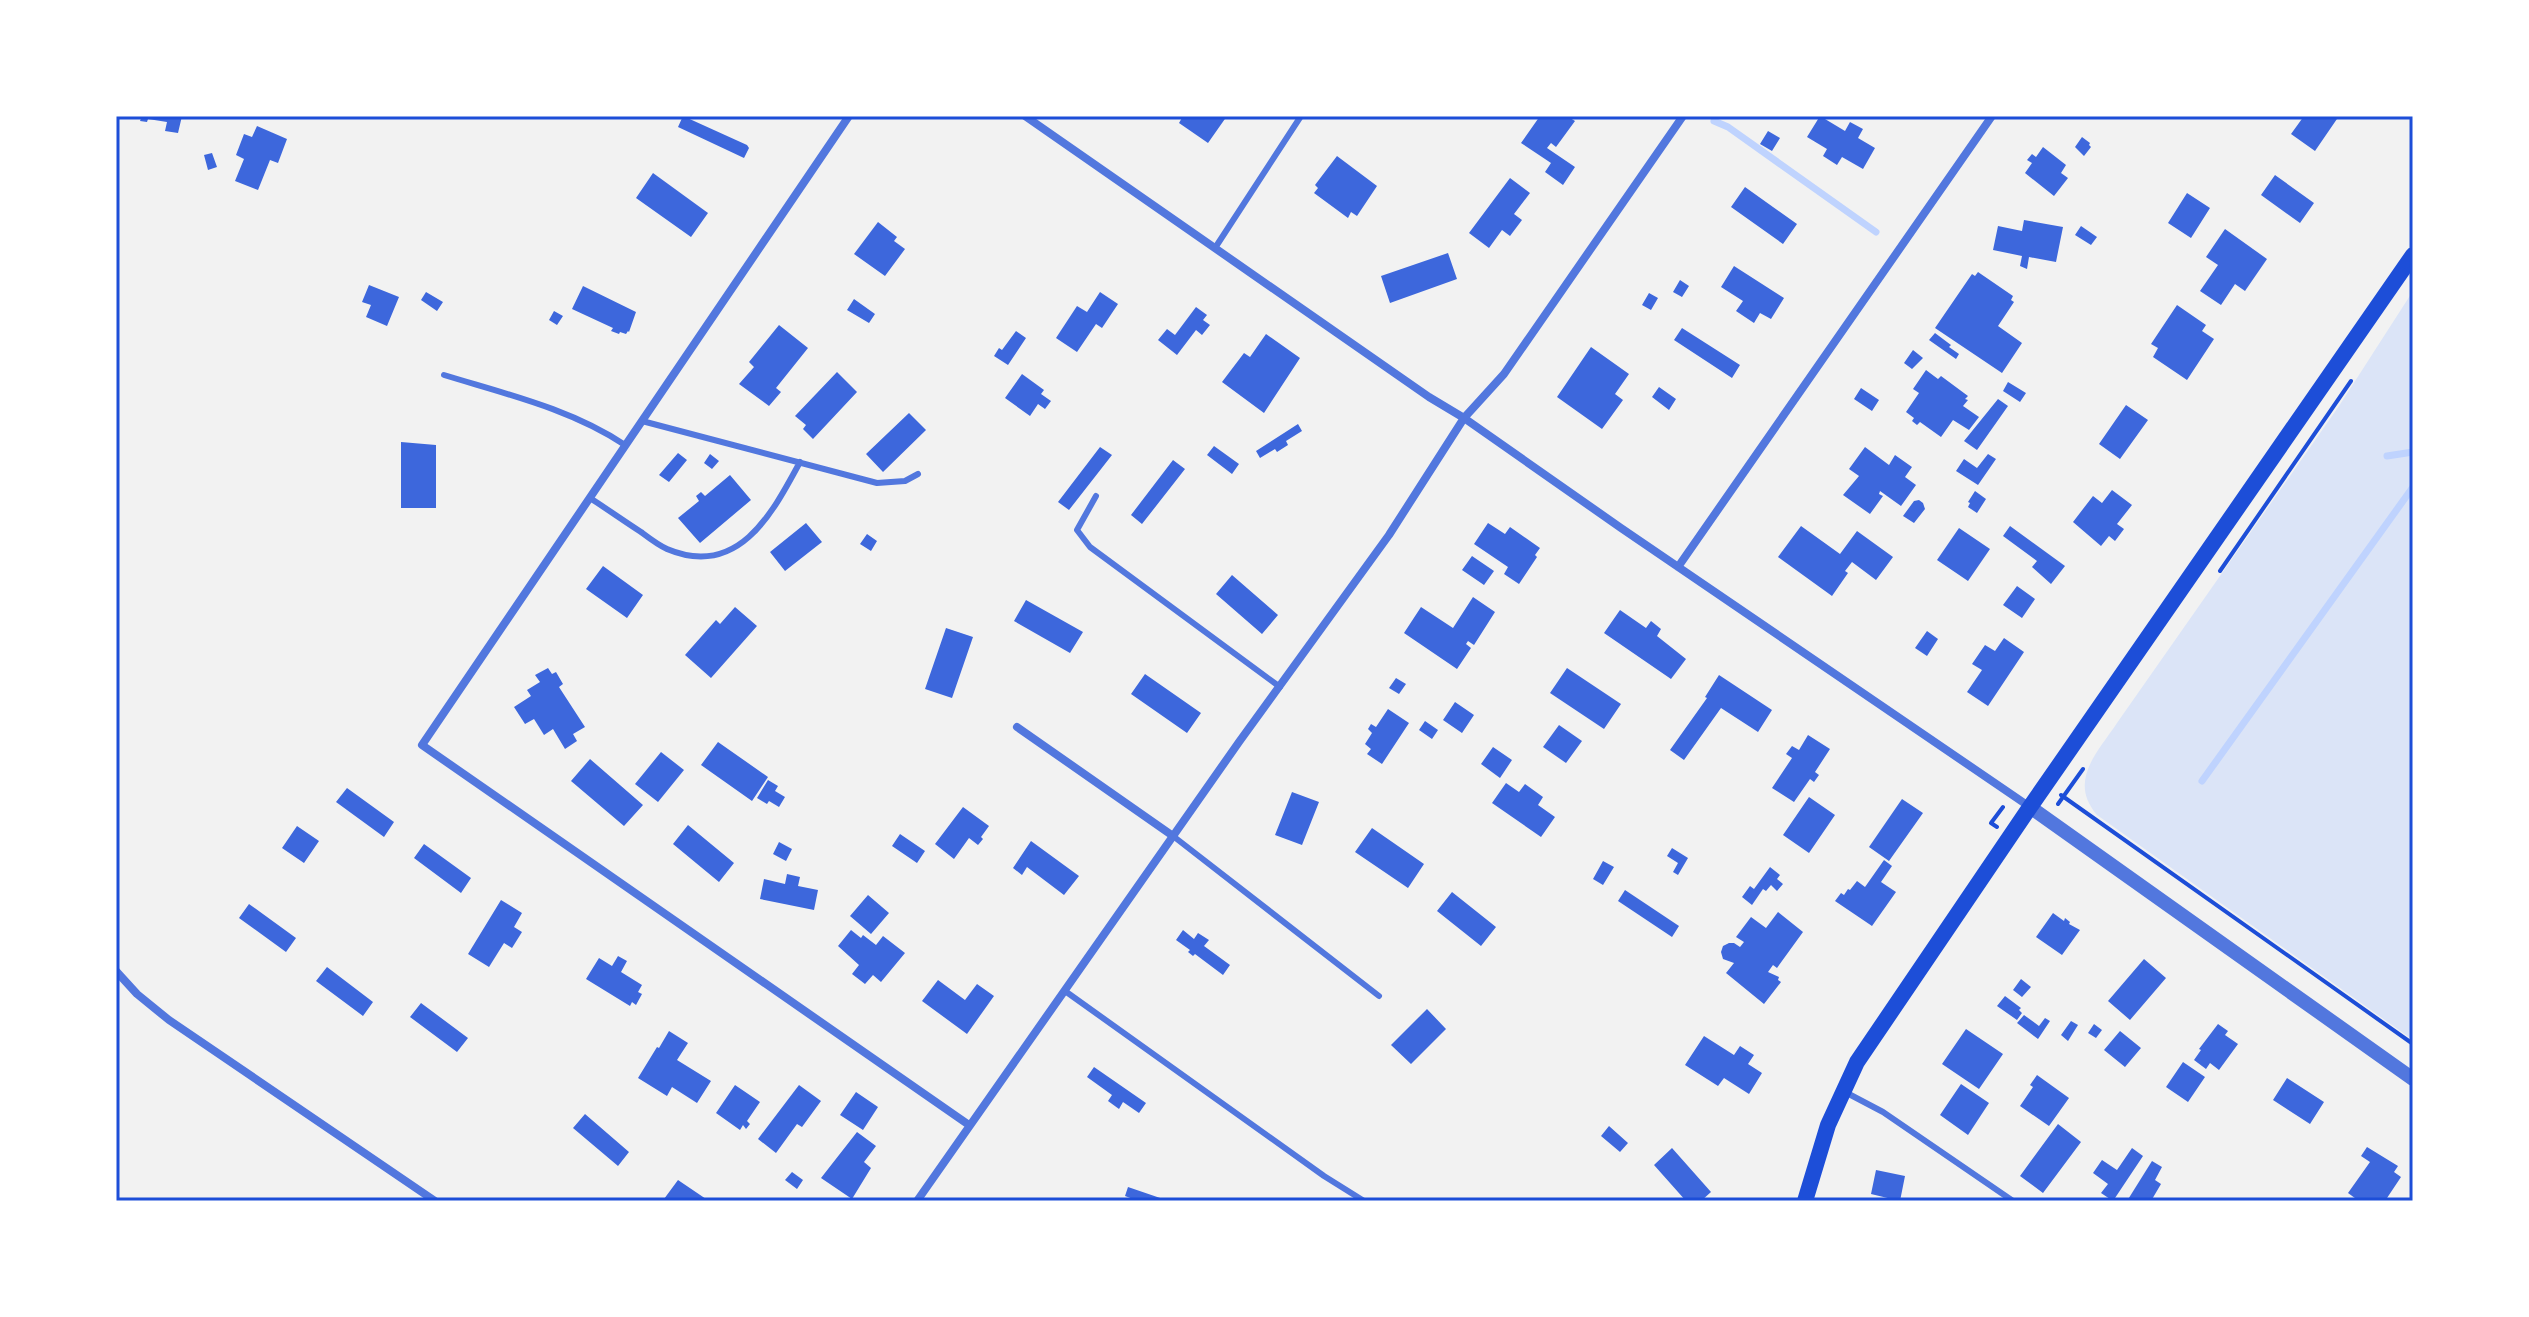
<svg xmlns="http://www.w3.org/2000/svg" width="2529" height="1317" viewBox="0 0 2529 1317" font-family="Helvetica,sans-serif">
  <rect width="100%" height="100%" fill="#f2f2f2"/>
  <path fill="#dbe4f7" d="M2413,291V1040L2097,815C2068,781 2097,753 2117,723L2339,406Z"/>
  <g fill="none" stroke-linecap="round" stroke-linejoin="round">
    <path stroke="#bfd3fe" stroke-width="7" d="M1714,121L1728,127L1876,232
      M2387,456L2413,452
      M2202,781L2413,487"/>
  </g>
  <path fill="#3d67dc" d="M142,116H182L178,133L165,131L167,122L148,119L147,122L140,121Z
    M683,116L747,145L749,148L744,158L678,127Z
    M1183,116H1227L1208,143L1179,123Z
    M1540,116H1567L1575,121L1556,147L1551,143L1547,148L1575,167L1563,185L1545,172L1551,163L1521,143Z
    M1820,116L1845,131L1850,122L1863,129L1858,138L1875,148L1863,169L1842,157L1837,165L1823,156L1827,149L1807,137Z
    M2304,116H2339L2315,151L2291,134Z
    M257,126L287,139L278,163L270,160L258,190L235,181L244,159L236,155L244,134L252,137Z
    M1768,131L1780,138L1772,151L1760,144Z
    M2082,137L2090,143L2089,145L2091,147L2084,156L2075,147Z
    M2043,147L2066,165L2061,173L2068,178L2054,196L2025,173L2032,163L2027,160L2032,154L2036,157Z
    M212,153L217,167L208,170L204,155Z
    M1337,156L1377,186L1357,216L1351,212L1348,218L1314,193L1318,188L1315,185Z
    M653,173L708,213L691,237L636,198Z
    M2275,175L2314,203L2300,223L2261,195Z
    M1510,178L1530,193L1514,214L1522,220L1510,236L1502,230L1489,248L1469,233Z
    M1745,187L1797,224L1783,244L1731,207Z
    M2187,193L2210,208L2191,238L2168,223Z
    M2024,220L2063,227L2056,262L2029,257L2027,269L2020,266L2022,256L1993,250L1998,226L2022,231Z
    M878,222L897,237L894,241L905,249L885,276L854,254Z
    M2081,226L2097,237L2091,245L2075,235Z
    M2225,229L2267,259L2245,291L2235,284L2221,305L2200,291L2218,265L2206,257Z
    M1448,253L1457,279L1390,303L1381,276Z
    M1734,266L1784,298L1771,319L1760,313L1754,323L1736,311L1743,301L1721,287Z
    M1978,272L2013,296L2011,300L2014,302L1998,326L2022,343L2002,373L1935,328L1972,274L1975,276Z
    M1680,280L1689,286L1682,297L1673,292Z
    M369,285L399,297L387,326L366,317L371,305L362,302Z
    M583,286L636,312L629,332L628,331L626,334L620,332L619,334L611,331L613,328L572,309Z
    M426,292L443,302L437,311L421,300Z
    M1100,292L1118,304L1102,328L1096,324L1077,352L1056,338L1077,306L1087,312Z
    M1649,293L1658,298L1651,310L1642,305Z
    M854,299L875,314L869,323L847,310Z
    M2177,305L2206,325L2202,331L2214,339L2187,380L2153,357L2158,348L2151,344Z
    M1196,307L1207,315L1203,320L1210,325L1202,335L1196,330L1177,355L1158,340L1167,329L1175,335Z
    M554,311L563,316L557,325L549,320Z
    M779,325L808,348L776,388L781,392L769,406L739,384L754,367L749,362Z
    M1682,328L1740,365L1732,378L1674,340Z
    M1016,331L1026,338L1008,365L994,356L999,348L1002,350Z
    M1935,333L1951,345L1949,347L1959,354L1956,359L1929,340Z
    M1266,334L1300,358L1264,413L1222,382L1244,353L1250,357Z
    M1591,347L1629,374L1615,394L1623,400L1602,429L1557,397Z
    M1913,350L1923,358L1912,369L1904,363Z
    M1926,370L1938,379L1941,376L1968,396L1965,399L1968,400L1963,406L1979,417L1969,430L1953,420L1941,437L1920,422L1917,425L1912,421L1914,418L1906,412L1919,393L1913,389Z
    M837,372L857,392L813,439L803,429L806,425L795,416Z
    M1022,374L1044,390L1041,394L1051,401L1045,409L1038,404L1030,416L1005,398Z
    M2008,382L2026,393L2020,402L2003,391Z
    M1659,387L1676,399L1669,410L1652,397Z
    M1861,388L1879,400L1872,411L1854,399Z
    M1998,399L2008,406L1977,450L1964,441Z
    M2126,405L2148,420L2120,459L2099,444Z
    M909,413L926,430L883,472L866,454Z
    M1298,424L1302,431L1286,441L1288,445L1277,452L1275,449L1260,458L1256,451Z
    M401,442L436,445V508H401Z
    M1214,446L1239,464L1232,474L1207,455Z
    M1100,447L1112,455L1069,510L1058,502Z
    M1865,447L1889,465L1895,455L1912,467L1905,477L1916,485L1901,506L1880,491L1879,494L1883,496L1870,514L1843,495L1859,476L1849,469Z
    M678,453L687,460L669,482L659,475Z
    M710,454L719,461L712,469L704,463Z
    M1988,454L1996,459L1978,485L1956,471L1964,459L1977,468Z
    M1173,460L1185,469L1142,524L1131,515Z
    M730,475L751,500L700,543L678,518L699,501L696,496L701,492L705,496Z
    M2112,490L2132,505L2117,524L2124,529L2115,541L2109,536L2101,546L2073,522L2093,496L2102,503Z
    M1975,491L1986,499L1977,513L1968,507L1970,503L1968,502Z
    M1919,500L1923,503L1925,509L1914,523L1903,516L1914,501Z
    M806,523L822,542L785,571L770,552Z
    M1488,523L1505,534L1510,527L1540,548L1535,555L1537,557L1519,584L1504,574L1508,567L1474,544Z
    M1801,526L1840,554L1857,531L1893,557L1876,580L1852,562L1845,571L1848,573L1832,596L1778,557Z
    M2010,526L2065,566L2051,584L2032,567L2037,561L2003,536Z
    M1959,528L1990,549L1968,581L1937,560Z
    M867,534L877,541L871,551L860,544Z
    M1472,556L1494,571L1484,585L1462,570Z
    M603,566L643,595L627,618L586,589Z
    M1232,575L1278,615L1262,634L1216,594Z
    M2017,586L2035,599L2022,618L2003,605Z
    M1473,597L1495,612L1474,645L1468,641L1466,644L1471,648L1457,669L1404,633L1421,607L1453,628Z
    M1026,600L1083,632L1070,653L1014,621Z
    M735,607L757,626L711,678L685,655L716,620L720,624Z
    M1620,610L1646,628L1651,621L1661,629L1657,636L1686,659L1671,679L1604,633Z
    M946,628L973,637L952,698L925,689Z
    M1927,631L1938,639L1927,656L1915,648Z
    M2004,638L2024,652L1988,706L1967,692L1982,670L1972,664L1985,645L1995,651Z
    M548,668L552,674L556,672L563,684L559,687L585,727L573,734L577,741L565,749L553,729L544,735L534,719L525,724L514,707L531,696L527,690L540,682L535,675Z
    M1567,668L1621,704L1604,729L1550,693Z
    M1145,674L1201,713L1187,733L1131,694Z
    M1719,675L1772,710L1758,732L1721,708L1684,760L1670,750L1707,698L1705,697Z
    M1396,678L1406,684L1399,694L1389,688Z
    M1455,702L1474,715L1462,733L1443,720Z
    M1388,709L1409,723L1382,764L1367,754L1371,749L1365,744L1372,733L1368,729L1371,724L1376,727Z
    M1425,721L1438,730L1432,739L1419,730Z
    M1559,725L1582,741L1566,763L1543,747Z
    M1808,735L1830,749L1815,772L1819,775L1814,782L1810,779L1794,802L1772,788L1792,758L1786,754L1792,746L1799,750Z
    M718,742L768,777L752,801L701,765Z
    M1493,747L1512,760L1500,778L1481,764Z
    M661,752L684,770L658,802L635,784Z
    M590,759L643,805L624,826L571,781Z
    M768,780L778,786L775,791L785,797L779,807L769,801L767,804L757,798Z
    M1506,783L1519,792L1525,784L1543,797L1538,805L1555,817L1541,837L1492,803Z
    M347,788L394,822L384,837L336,802Z
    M1292,792L1319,802L1302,845L1275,835Z
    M1809,797L1835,815L1809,853L1783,835Z
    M1902,799L1923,813L1889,861L1869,847Z
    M963,807L989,826L981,837L983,839L978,845L969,838L954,859L935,844Z
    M688,825L734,863L719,882L673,844Z
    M297,826L319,841L304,863L282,848Z
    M1372,828L1424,864L1408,888L1355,852Z
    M900,834L925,851L917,863L892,846Z
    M1031,841L1079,876L1064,895L1027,867L1022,875L1013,868Z
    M779,842L792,849L786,861L773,854Z
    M424,844L471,878L461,893L414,858Z
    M1672,848L1688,858L1678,875L1673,872L1678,863L1667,856Z
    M1884,860L1892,866L1881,882L1896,892L1872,926L1835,901L1841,893L1844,895L1848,889L1850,890L1857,881L1865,887Z
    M1603,861L1614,867L1603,885L1593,879Z
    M1770,867L1780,875L1777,879L1783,884L1777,891L1771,885L1766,891L1763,889L1752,905L1742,897L1750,886L1754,889Z
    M787,874L800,877L798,886L818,890L814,910L760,899L764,879L785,884Z
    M1625,890L1679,926L1672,937L1618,901Z
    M1452,892L1496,927L1481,946L1437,911Z
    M868,895L889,913L871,934L850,916Z
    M501,900L522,913L514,927L522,932L512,948L504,943L489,967L468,954Z
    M249,904L296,938L286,952L239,918Z
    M1778,912L1803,932L1777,968L1773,965L1768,972L1779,977L1778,980L1781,982L1764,1004L1726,973L1734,963L1723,959L1721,952L1723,946L1729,943H1734L1740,947L1744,942L1736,937L1751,917L1766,928Z
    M2053,913L2064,921L2065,918L2070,922L2069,924L2080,930L2062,955L2036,937Z
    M851,930L861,938L863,935L876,945L883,936L905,953L881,982L873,975L865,984L852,974L859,965L838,946Z
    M1183,930L1194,939L1198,933L1209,940L1204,946L1230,965L1223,975L1195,954L1193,956L1188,952L1190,950L1176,940Z
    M618,956L627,961L621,972L642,985L638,992L642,994L636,1005L632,1002L630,1006L586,979L599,958L612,966Z
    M2144,959L2166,978L2130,1020L2108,1001Z
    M327,967L373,1002L363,1016L316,981Z
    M2021,979L2031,987L2022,997L2013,990Z
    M938,980L965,1000L977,984L994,996L967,1034L922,1001Z
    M2005,996L2021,1008L2019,1010L2022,1013L2017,1020L1997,1006Z
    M421,1003L468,1038L457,1052L410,1017Z
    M1427,1009L1446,1029L1411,1064L1391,1045Z
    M2024,1015L2039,1026L2045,1018L2050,1021L2038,1039L2017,1023Z
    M2071,1021L2078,1025L2068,1041L2061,1035Z
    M2094,1024L2102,1030L2096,1038L2088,1033Z
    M2218,1024L2228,1031L2225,1035L2238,1044L2219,1070L2210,1063L2206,1069L2194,1060L2201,1050L2199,1049Z
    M1966,1029L2003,1054L1979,1089L1942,1064Z
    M669,1031L688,1043L677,1060L711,1081L697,1103L672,1087L667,1096L638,1078L657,1047L659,1048Z
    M2120,1031L2141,1048L2125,1067L2104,1050Z
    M1704,1036L1734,1055L1740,1046L1754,1055L1748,1064L1762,1073L1749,1094L1724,1078L1718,1086L1685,1065Z
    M2183,1062L2205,1077L2188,1102L2166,1087Z
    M1094,1067L1146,1103L1139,1113L1123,1102L1119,1109L1108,1101L1112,1095L1087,1077Z
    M2037,1075L2069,1098L2049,1126L2020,1106L2033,1087L2030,1085Z
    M2287,1078L2324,1102L2310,1124L2273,1100Z
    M1961,1084L1989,1103L1968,1135L1940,1115Z
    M735,1085L760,1102L747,1121L750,1124L746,1129L743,1125L740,1130L716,1113Z
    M799,1085L821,1101L802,1127L797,1124L776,1153L758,1139Z
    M856,1092L878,1107L863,1130L840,1115Z
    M585,1114L629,1152L618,1166L573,1128Z
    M2058,1124L2081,1142L2043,1193L2020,1176Z
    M1609,1126L1628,1143L1620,1152L1601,1136Z
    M857,1132L876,1146L864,1162L871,1168L852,1199L821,1178Z
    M2367,1147L2398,1166L2394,1172L2401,1177L2385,1201L2377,1198L2375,1201H2359L2348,1193L2370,1162L2361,1156Z
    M1672,1148L1711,1192L1701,1201H1686L1654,1165Z
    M2132,1148L2143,1156L2113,1201L2101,1193L2108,1184L2093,1173L2102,1160L2117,1170Z
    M2152,1161L2162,1167L2155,1180L2161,1184L2151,1201H2127Z
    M1876,1170L1905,1176L1900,1201L1871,1194Z
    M792,1172L803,1180L797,1189L785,1180Z
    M678,1180L709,1201H668L664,1199Z
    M1128,1187L1166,1200V1201H1133V1199L1125,1196Z"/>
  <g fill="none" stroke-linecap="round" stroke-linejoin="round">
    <path stroke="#1d4ed8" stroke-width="4" d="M2220,571L2351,381
      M2061,795L2413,1044
      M2058,804L2083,769
      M1997,827L1991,823L2003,807"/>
    <path stroke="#5277de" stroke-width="6" d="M1215,248L1301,116
      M444,375C506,394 571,409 625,445
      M642,421L877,483L905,481L918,474
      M1096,496L1077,530L1090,547L1280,687
      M590,498C607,509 624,521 641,532C649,538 658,545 667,549C738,579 772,514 800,462
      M1173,836L1379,996
      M1065,991L1324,1176L1364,1201
      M1845,1092L1883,1112L2013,1201"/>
    <path stroke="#5277de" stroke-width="8" d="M849,116L422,745L969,1125
      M1025,116L1429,397L1464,418L1621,528L2030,807
      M1678,567L1992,116
      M1017,727L1173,836
      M116,971L137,994L169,1020L435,1201
      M917,1201L1239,742L1389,535L1464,418L1504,374L1683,116"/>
    <path stroke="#5277de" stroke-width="14" d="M2030,807L2413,1079"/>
    <path stroke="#1d4ed8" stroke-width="16" d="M1805,1201L1828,1125L1857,1062L2030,807L2413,255"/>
  </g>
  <rect width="2529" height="1317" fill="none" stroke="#ffffff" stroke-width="236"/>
  <rect x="118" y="118" width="2293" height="1081" fill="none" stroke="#1d4ed8" stroke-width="3"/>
</svg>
